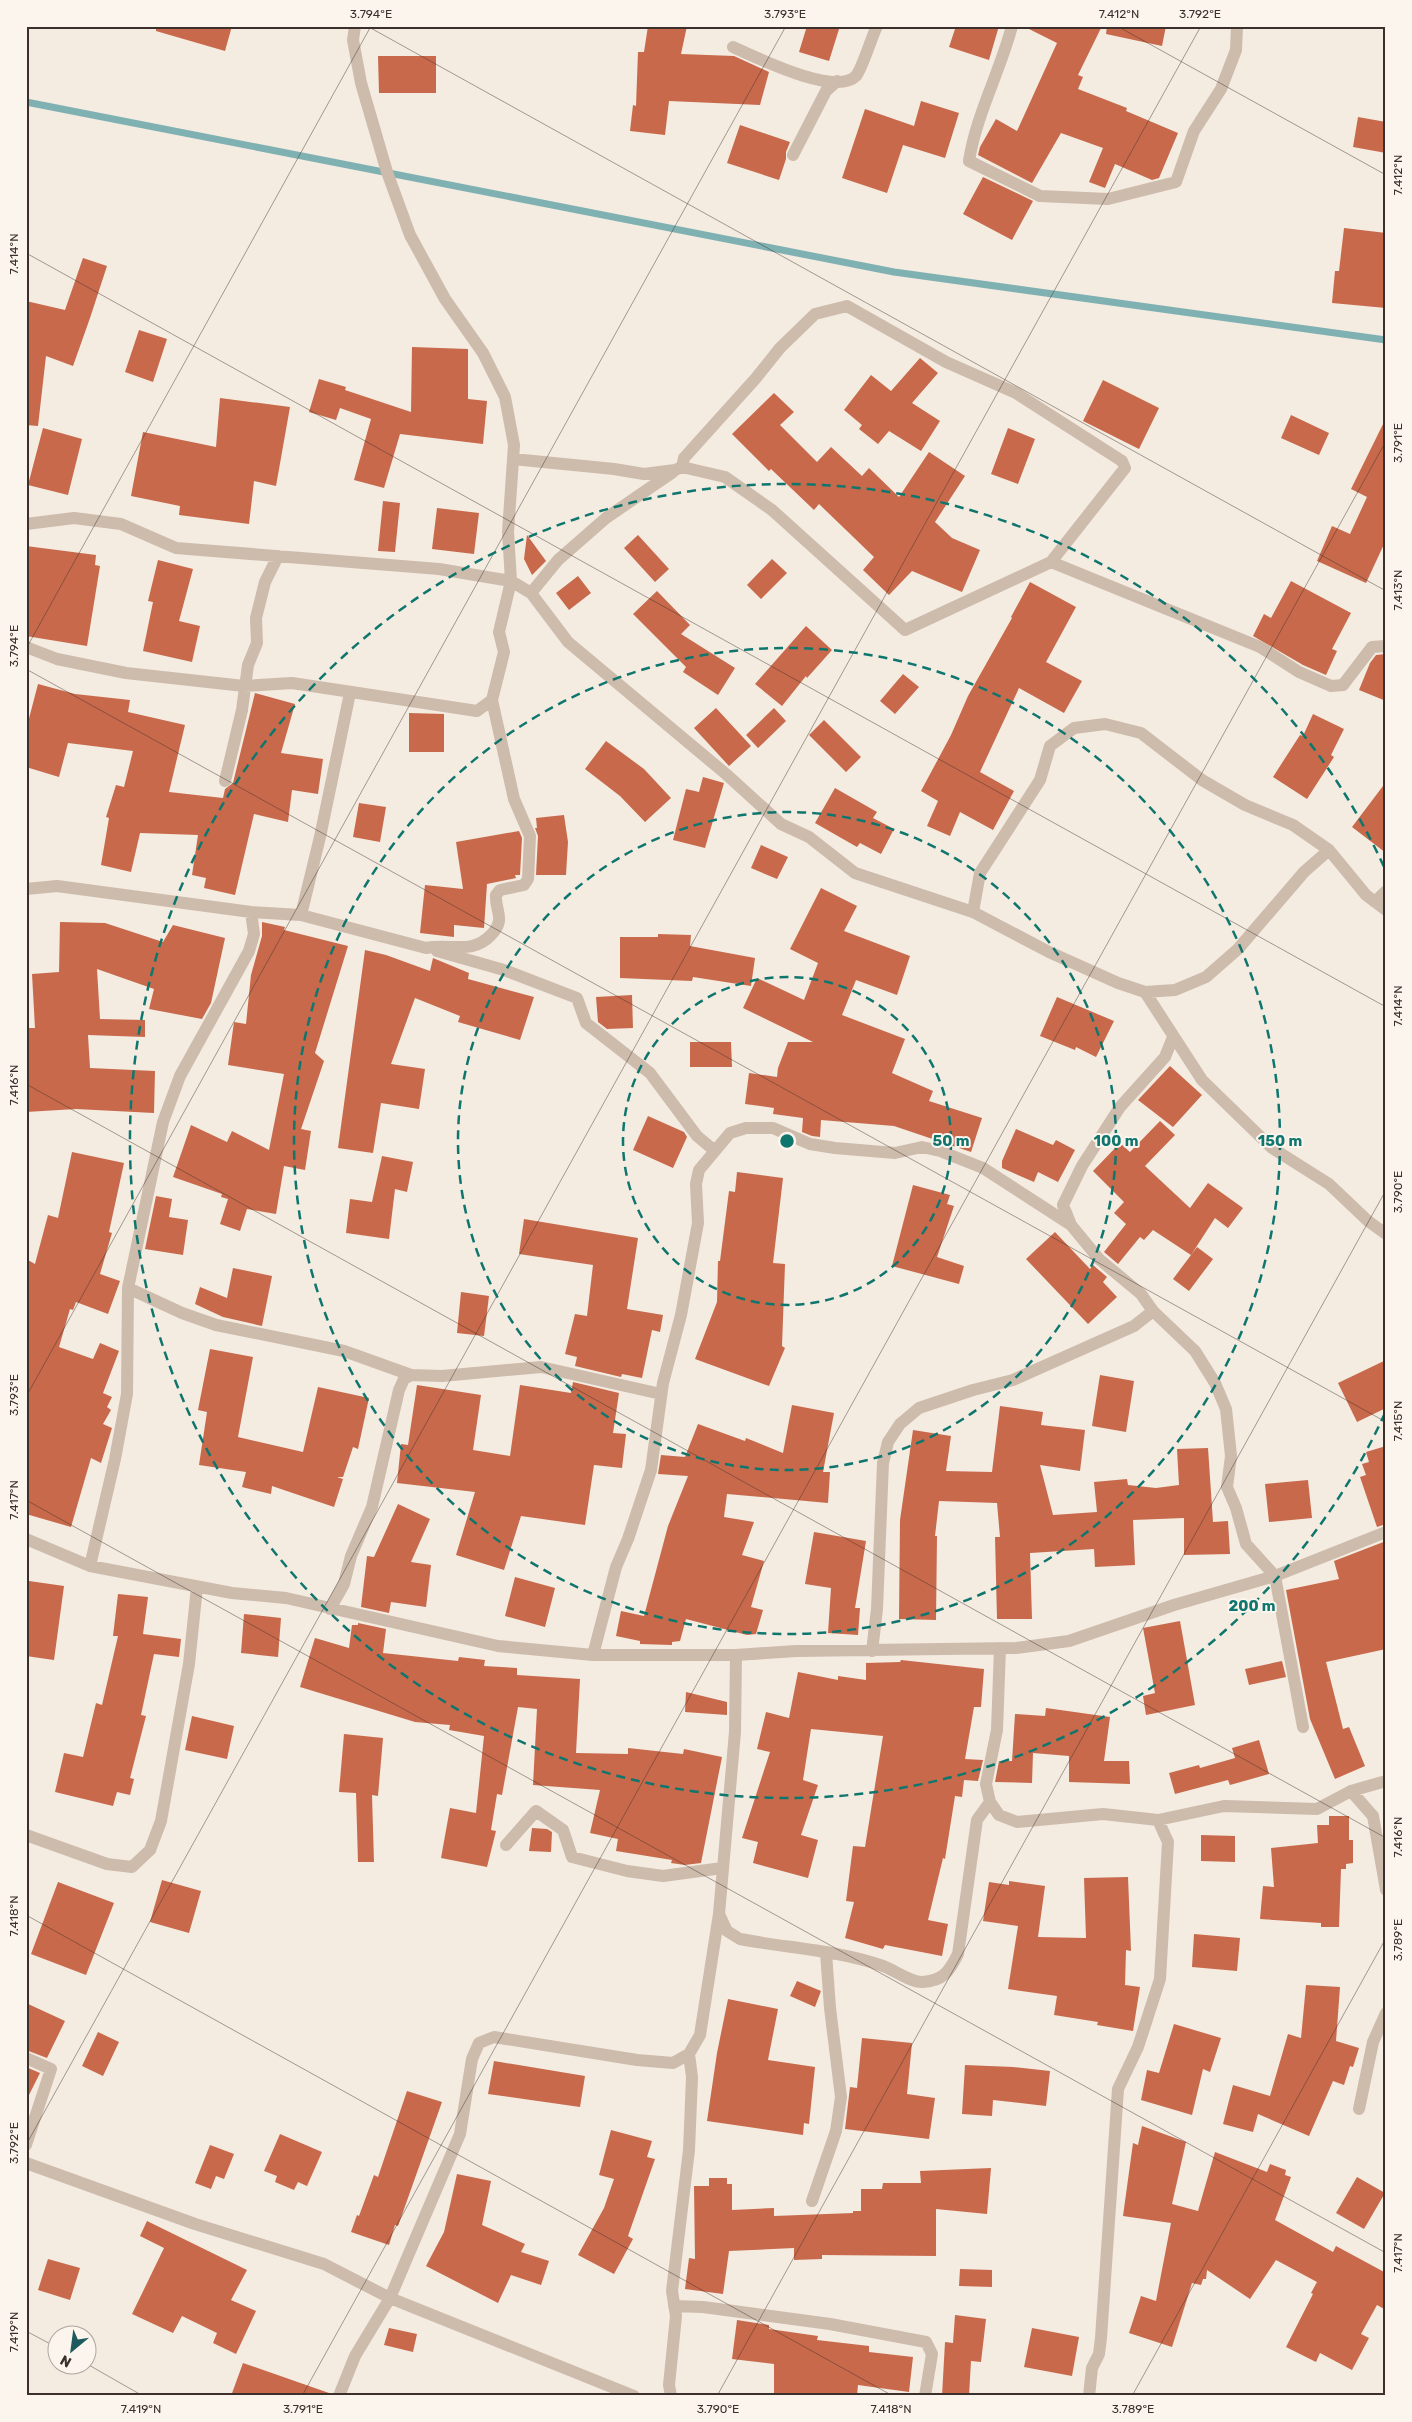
<svg xmlns="http://www.w3.org/2000/svg" width="1412" height="2422" viewBox="0 0 1412 2422" font-family="Rubik,sans-serif">
  <rect width="100%" height="100%" fill="#f4ebe1"/>
  <g fill="none" stroke-linecap="round" stroke-linejoin="round">
    <path stroke="#7fb0b2" stroke-width="7" d="M26,102L894,272L1386,340"/>
  </g>
  <path fill="#c8694b" d="M156,26H232L225,51L156,31Z
    M648,26H687L681,54L734,56L769,72L760,105L669,101L665,135L630,131L633,105L636,106L638,52H644Z
    M807,26H840L829,61L799,52Z
    M956,26H999L989,60L949,47Z
    M1023,26H1102L1078,75L1083,77L1078,89L1127,108L1126,111L1178,133L1159,178L1152,180L1115,164L1105,188L1089,182L1103,148L1061,133L1032,183L978,155L980,147L996,119L1017,131L1057,43Z
    M1107,26H1166L1162,46L1106,34Z
    M378,56H436V93H379Z
    M921,101L959,113L945,158L903,145L887,193L842,178L865,109L914,126Z
    M1358,117L1386,122V153L1353,147Z
    M740,125L790,142L786,152V159L779,180L727,163Z
    M983,177L1033,201L1012,240L963,214Z
    M1344,228L1386,233V308L1332,303L1335,271H1339Z
    M83,258L107,266L90,318L73,366L46,356L38,426L26,425V301L65,310Z
    M139,330L167,339L153,382L125,372Z
    M412,347L468,349V399L487,401L483,444L400,434L384,488L354,480L371,419L340,408L336,420L309,412L319,379L346,387L345,390L411,412Z
    M920,358L938,373L912,403L940,421L921,451L889,431L878,444L859,429L862,425L844,410L871,375L891,391Z
    M1103,380L1159,408L1139,449L1083,421Z
    M774,393L794,412L780,425L817,462L831,447L862,476L869,468L899,497L929,452L965,476L935,522L952,538L980,550L962,592L912,571L889,595L863,570L874,557L819,504L814,510L771,469L769,471L732,434Z
    M220,398L290,407L276,486L254,481L249,524L179,515L180,506L131,496L143,432L216,447Z
    M1291,415L1329,433L1319,455L1281,438Z
    M1386,418V540L1366,583L1317,561L1332,526L1350,534L1367,497L1351,489Z
    M43,428L82,439L68,495L28,485Z
    M1008,428L1035,439L1018,484L991,474Z
    M383,501L400,503L395,552L378,551Z
    M437,508L479,513L474,554L432,549Z
    M527,535L546,561L532,575L524,559Z
    M638,535L669,569L655,582L624,548Z
    M26,546L96,555L95,565L100,566L87,646L26,636Z
    M772,559L787,573L761,599L747,585Z
    M158,560L193,569L179,621L200,626L192,662L143,651L153,602L148,601Z
    M578,576L591,593L569,610L556,593Z
    M1291,581L1351,613L1332,649L1337,651L1326,675L1303,665L1253,636L1264,614L1271,618Z
    M1030,582L1076,607L1046,662L1082,681L1064,713L1019,688L980,772L1014,791L993,830L960,812L950,836L927,826L938,801L921,791L951,735L968,696L1012,618L1011,617Z
    M657,591L690,625L681,634L735,668L718,695L683,672L686,667L633,614Z
    M806,626L832,650L807,678L806,676L782,706L755,684Z
    M1386,654V701L1359,690L1370,663L1376,655Z
    M903,674L919,687L895,714L880,701Z
    M38,684L75,694L130,700L128,712L185,725L169,792L223,798L225,789L233,783L255,693L295,704L281,753L323,759L318,794L292,790L288,822L254,814L235,895L204,888L206,878L192,875L198,835L140,833L131,872L101,865L109,818L106,817L116,785L124,787L133,751L68,743L59,777L26,767V730Z
    M716,708L751,746L729,766L694,728Z
    M774,708L786,721L758,748L746,735Z
    M409,713L444,714V752H409Z
    M1313,714L1344,729L1331,755L1334,757L1307,799L1273,777L1300,735L1303,736Z
    M824,720L861,757L846,772L809,735Z
    M606,741L644,769L671,798L645,822L620,796L585,769Z
    M703,777L724,783L705,848L673,840L686,789L699,792Z
    M1386,782V853L1352,827Z
    M835,788L877,812L873,818L894,829L881,854L860,843L857,847L815,823Z
    M359,803L386,807L380,842L353,837Z
    M564,815L568,842L566,875H536L538,836L535,828H537L536,818Z
    M519,831L522,838L520,875H515L516,878L487,884L484,928L454,925V937L420,933L425,885L463,889L456,842Z
    M761,845L788,857L777,879L751,868Z
    M821,888L857,906L844,931L910,956L897,995L856,980L842,1015L905,1039L892,1073L933,1091L929,1101L982,1118L971,1152L894,1126L821,1120L820,1137L812,1136L802,1132L803,1118L773,1114L774,1108L745,1104L749,1073L777,1077L778,1068L788,1042H813L743,1008L757,978L804,1000L818,963L790,949Z
    M60,922L105,923L163,942L173,925L225,938L211,1003L202,1019L149,1009L154,989L97,969L100,1019L145,1020V1037L88,1035L90,1068L155,1071L154,1113L76,1109L26,1112V1028H35L32,974L59,972Z
    M262,922L285,927L284,930L348,946L315,1053L324,1061L301,1129L311,1131L305,1170L284,1166L276,1214L247,1209L240,1231L220,1224L228,1199L221,1197L222,1194L173,1177L191,1125L227,1142L232,1131L269,1150L284,1074L228,1065L234,1022L246,1024L251,975L262,936Z
    M658,934L691,935L690,946L755,958L751,986L693,977L692,981L620,978V937H658Z
    M365,950L386,955L430,971L433,958L469,973L468,979L534,997L520,1040L458,1022L460,1016L415,998L391,1064L425,1069L419,1109L381,1103L373,1153L338,1148Z
    M632,995L633,1028L607,1029L598,1022L596,997Z
    M1057,997L1114,1021L1096,1057L1076,1047L1075,1050L1040,1036Z
    M690,1042H731L732,1067H690Z
    M1170,1066L1202,1095L1173,1127L1138,1100Z
    M648,1116L684,1132L687,1137L673,1168L633,1150Z
    M1160,1121L1175,1135L1145,1166L1190,1208L1208,1183L1243,1208L1228,1228L1215,1218L1191,1255L1153,1230L1144,1240L1140,1237L1118,1264L1104,1252L1126,1224L1114,1213L1124,1202L1093,1171L1120,1143L1130,1152Z
    M1016,1129L1053,1145L1056,1140L1075,1150L1058,1182L1038,1172L1034,1182L1002,1168V1161Z
    M72,1152L124,1163L109,1232L112,1233L100,1274L120,1281L108,1314L76,1302L73,1310L70,1309L59,1347L93,1359L100,1343L119,1351L103,1393L112,1397L107,1407L111,1410L103,1424L112,1428L101,1463L91,1458L71,1527L26,1514V1259L35,1264L48,1215L58,1218Z
    M382,1156L413,1162L407,1192L395,1189L389,1239L346,1233L350,1199L372,1202Z
    M737,1172L783,1178L773,1263L785,1264L782,1346L785,1348L769,1386L695,1359L717,1302L718,1261H720L729,1191L735,1192Z
    M913,1185L950,1195L947,1204L954,1206L937,1257L964,1266L959,1284L892,1266Z
    M156,1196L172,1199L169,1217L188,1220L183,1255L145,1249Z
    M524,1219L638,1238L627,1309L663,1315L660,1332L652,1330L642,1378L622,1374L621,1377L575,1366L577,1357L565,1354L575,1314L587,1316L593,1265L519,1254Z
    M1055,1232L1090,1269L1093,1265L1107,1277L1103,1282L1117,1297L1088,1324L1026,1259Z
    M1197,1247L1213,1259L1189,1291L1173,1279Z
    M233,1268L272,1276L262,1326L223,1317L195,1304L200,1287L227,1298Z
    M461,1292L489,1296L484,1336L457,1333Z
    M210,1349L253,1357L238,1437L303,1452L318,1387L369,1398L358,1449L353,1447L343,1477H337L343,1479L334,1507L272,1486L271,1494L242,1487L246,1472L199,1465L207,1412L198,1410Z
    M1386,1360V1408L1357,1422L1338,1383Z
    M1100,1375L1134,1381L1126,1432L1092,1426Z
    M573,1382L619,1393L613,1433L626,1434L622,1468L594,1465L585,1525L521,1516L504,1570L456,1555L475,1492L397,1483L401,1444L408,1445L417,1385L481,1395L473,1450L510,1456L520,1385L571,1393Z
    M792,1405L834,1413L823,1472H830L828,1503L727,1494L724,1517L754,1522L742,1555L764,1561L751,1607L763,1610L756,1634L747,1635L686,1619L680,1641L672,1642V1645L640,1644V1641L616,1636L621,1611L644,1616L668,1526L688,1476L658,1474L661,1455L685,1457L698,1424L745,1441L746,1438L783,1453Z
    M1000,1406L1043,1412L1041,1425L1085,1430L1080,1471L1040,1465L1053,1515L1097,1512L1094,1482L1127,1479L1128,1485L1156,1488L1179,1485L1177,1449L1208,1448L1213,1522L1228,1521L1230,1554L1184,1555V1518L1133,1520L1135,1565L1095,1567L1094,1549L1030,1553L1032,1619H997L995,1537H1000L997,1503L939,1501L935,1536H937L936,1620L899,1619L900,1520L913,1430L951,1436L946,1471L992,1472Z
    M1386,1446V1524L1377,1527L1360,1477L1366,1475L1362,1464L1369,1462L1366,1452Z
    M1308,1480L1312,1518L1269,1522L1265,1484Z
    M398,1504L430,1519L411,1562L431,1565L426,1607L391,1602L389,1613L361,1607L367,1556L374,1557Z
    M814,1532L866,1541L855,1608H860L858,1635L828,1633L831,1588L805,1584Z
    M1386,1541V1649L1326,1662L1343,1729L1349,1727L1365,1766L1335,1779L1310,1719L1286,1590L1339,1579L1334,1561Z
    M515,1577L555,1588L545,1627L505,1616Z
    M29,1581L64,1586L54,1660L26,1656V1605Z
    M118,1594L148,1597L143,1634L181,1639L179,1657L154,1654L141,1715L146,1716L130,1778L134,1779L130,1795L117,1792L113,1806L55,1792L64,1753L83,1757L96,1703L102,1705L118,1636H113Z
    M244,1614L281,1618L278,1657L241,1653Z
    M1180,1621L1195,1705L1146,1715L1143,1696L1155,1693L1143,1628Z
    M358,1623L386,1629L383,1653L458,1661L459,1657L485,1660L484,1666L517,1668V1675L580,1679L576,1753L628,1754V1748L683,1754L684,1749L722,1757L701,1863L685,1865L671,1863L672,1860L616,1851L618,1839L590,1833L600,1790L533,1785L537,1709L518,1707L502,1795L497,1794L491,1830L496,1831L487,1867L441,1858L450,1808L476,1813L484,1736L449,1730L450,1725L415,1722L300,1687L315,1638L349,1648L352,1625H358Z
    M901,1660L984,1669L981,1707H974L965,1759L983,1760L978,1781L964,1780L962,1797L955,1796L945,1859L943,1858L928,1920L948,1924L942,1956L885,1945L883,1949L845,1938L854,1902L846,1901L853,1846L865,1847L883,1736L811,1729L803,1780L818,1785L801,1835L818,1840L808,1878L753,1863L758,1842L742,1838L770,1752L757,1749L766,1712L789,1718L798,1672L838,1680V1676L866,1680V1663L900,1662Z
    M1282,1661L1286,1677L1249,1685L1245,1669Z
    M686,1692L727,1702V1715L685,1712Z
    M1046,1708L1110,1717L1104,1761H1129L1130,1784L1069,1782V1756L1033,1753L1032,1783L995,1782L999,1761H1012L1015,1714L1045,1716Z
    M192,1716L234,1726L227,1759L185,1750Z
    M344,1734L383,1738L378,1796L372,1795L374,1862H358L356,1793L339,1792Z
    M1259,1740L1269,1774L1230,1785L1228,1780L1175,1794L1169,1773L1199,1765L1200,1768L1235,1758L1232,1748Z
    M1329,1816H1349V1840H1353V1863L1346,1864V1869H1341L1339,1927H1321V1923L1260,1919L1263,1886L1274,1887L1271,1848L1318,1843L1317,1825H1329Z
    M532,1828L547,1829L552,1832L551,1852L529,1851Z
    M1201,1835L1235,1836V1862L1201,1861Z
    M1128,1877L1131,1951L1126,1950L1125,1985L1140,1987L1133,2031L1097,2025L1098,2022L1054,2015L1057,1996L1008,1989L1018,1926L983,1921L989,1882L1009,1885V1881L1045,1886L1038,1937L1086,1938L1084,1878Z
    M162,1880L201,1891L189,1933L150,1922Z
    M58,1882L114,1903L86,1975L31,1954Z
    M1194,1934L1240,1938L1237,1971L1192,1967Z
    M797,1981L821,1991L815,2007L790,1996Z
    M1306,1985L1340,1987L1336,2041L1359,2048L1353,2067L1350,2066L1344,2085L1333,2081L1309,2136L1258,2114L1253,2132L1223,2124L1233,2085L1270,2096L1288,2034L1301,2038Z
    M728,1999L778,2009L768,2060L815,2067L809,2124L804,2123L803,2135L707,2121L717,2053Z
    M26,2003L65,2021L47,2058L26,2050Z
    M1174,2024L1221,2038L1210,2072L1203,2069L1192,2115L1141,2100L1147,2070L1159,2073Z
    M98,2032L119,2042L103,2076L82,2066Z
    M862,2038L912,2043L907,2094L935,2098L929,2139L845,2129L850,2087L857,2088Z
    M494,2061L585,2076L580,2107L488,2094Z
    M965,2065L1013,2067L1050,2071L1046,2106L993,2100L992,2116L962,2114Z
    M26,2067L40,2073L26,2101Z
    M407,2091L442,2102L398,2226L395,2225L389,2245L351,2232L357,2215L359,2216L374,2175L378,2177Z
    M1142,2126L1186,2142L1172,2204L1198,2211L1215,2152L1267,2172L1270,2164L1286,2170L1285,2175L1291,2177L1275,2220L1333,2252L1336,2246L1386,2273V2310L1377,2305L1361,2334L1369,2338L1352,2370L1320,2353L1316,2362L1286,2347L1313,2294L1311,2293L1317,2282L1276,2260L1250,2299L1207,2270L1206,2279H1203L1201,2285L1192,2283L1172,2347L1129,2333L1141,2296L1156,2301L1171,2223L1123,2216L1133,2143L1138,2145Z
    M611,2130L652,2141L647,2157L655,2159L628,2236L633,2239L614,2274L578,2255L604,2208L614,2179L599,2175Z
    M280,2134L322,2152L307,2186L298,2182L294,2190L275,2182L277,2176L264,2171Z
    M210,2145L234,2154L224,2179L216,2176L211,2189L195,2183Z
    M991,2168L987,2214L936,2209V2256L822,2255V2259L794,2260V2248L729,2251L723,2294L685,2289L689,2258L695,2259L694,2186H709V2178H727V2184H732V2210L774,2208V2216L853,2213V2211H861V2189H882L883,2183H921L920,2171Z
    M457,2174L491,2181L482,2225L525,2244L521,2252L549,2261L541,2285L511,2275L498,2303L426,2266L444,2232Z
    M1357,2177L1385,2193L1364,2229L1336,2213Z
    M147,2221L247,2270L231,2300L256,2311L236,2354L213,2343L217,2333L182,2316L173,2333L132,2314L164,2248L140,2236Z
    M48,2259L80,2268L70,2300L38,2290Z
    M960,2269L992,2270V2287L959,2286Z
    M955,2315L986,2319L981,2362L971,2361L969,2396H942L945,2342L953,2343Z
    M737,2320L769,2325V2329L818,2336L817,2340L869,2346V2352L913,2357L909,2392L858,2385L857,2396H774V2364L732,2359Z
    M389,2328L417,2334L413,2352L384,2345Z
    M1032,2328L1079,2337L1072,2376L1024,2367Z
    M243,2363L329,2393V2396H231Z"/>
  <g fill="none" stroke-linecap="round" stroke-linejoin="round">
    <path stroke="#cdbbac" stroke-width="12" d="M1012,26C1000,72 976,115 969,161L1040,196L1108,199L1176,182L1194,131L1221,89L1236,50L1237,26
      M733,47C756,57 835,97 856,76C862,69 872,36 877,26
      M793,155L826,91L837,81
      M513,459L614,469L644,474L675,470L682,467L725,477L772,510L905,630L1051,562L1125,468L1122,461L1016,393L946,362L847,306L815,314L780,348L756,378L684,458L682,467
      M26,524L74,518L121,524L176,548L439,569L511,581L531,593L568,642L726,774L781,824L809,837L855,873L973,912L1049,952L1118,983L1145,992L1175,990L1206,977L1238,949L1304,872L1329,850L1366,895L1386,910
      M1051,562L1260,647L1299,672L1331,686L1343,685L1372,647L1386,646
      M531,593L558,560L606,518L673,472
      M26,647L57,659L126,673L244,686L292,683L477,711L492,700L504,652L499,632L511,581L508,532L514,445L505,397L483,353L445,299L410,235L387,172L361,83L353,40L355,26
      M225,781L242,710L248,665L257,643L256,618L265,582L278,556
      M26,889L57,886L251,912L301,915L426,948C451,943 472,955 491,935C494,932 498,926 499,921C500,913 495,904 496,895L500,890L524,885L528,879L530,836L514,799L492,700
      M1375,902L1386,891
      M973,912L980,873L1040,780L1050,746L1074,728L1105,724L1141,733L1202,780L1245,805L1293,825L1329,850
      M301,915L320,837L350,693
      M437,951L504,970L577,998L586,1023L650,1073L697,1136L715,1151
      M1145,992L1202,1080L1272,1148L1329,1184L1368,1221L1386,1234
      M1071,1225L1063,1205L1082,1166L1120,1107L1165,1057L1173,1037
      M128,1288L182,1313L216,1325L344,1351L411,1375
      M26,1539L90,1566L232,1593L286,1598L498,1646L593,1655H736L796,1651L1016,1648L1069,1641L1174,1605L1275,1576L1386,1532
      M90,1566L115,1459L127,1394L128,1288L163,1122L180,1076L249,951L254,934L251,912
      M330,1609L344,1584L351,1556L372,1507L399,1390L404,1379L411,1375L442,1376L541,1367L661,1394
      M1000,1648L997,1730L986,1784L990,1802L999,1815L1017,1822L1103,1814L1158,1820L1224,1806L1317,1809L1351,1791L1386,1781
      M872,1651L877,1609L883,1463L888,1442L900,1424L919,1408L973,1390L1013,1380L1134,1326L1153,1311L1195,1351L1215,1383L1226,1409L1231,1456L1227,1487L1236,1508L1246,1544L1275,1576L1303,1727
      M593,1655L616,1567L628,1539L651,1470L663,1383L681,1315L698,1223L696,1184L699,1170L730,1133L746,1128H773L810,1144L835,1148L895,1153L922,1147L940,1151L983,1168L1071,1225L1099,1259L1141,1294L1153,1311
      M736,1655L735,1732L719,1914L727,1931L740,1939C787,1948 837,1950 883,1966C894,1970 910,1982 922,1982C943,1981 949,1972 958,1954L977,1820L990,1802
      M1351,1791L1373,1816L1386,1890
      M26,1835L107,1864L132,1867L150,1850L161,1821L189,1664L197,1587
      M506,1845L536,1811L563,1830L572,1857L627,1871L663,1876L722,1868
      M26,2058L51,2069L26,2145
      M1359,2109L1373,2042L1386,2013
      M26,2163L195,2224L324,2264L390,2298L634,2396
      M812,2201L836,2131L841,2097L830,2008L826,1953
      M674,2306L703,2307L830,2324L926,2342L932,2354L925,2396
      M339,2396L355,2356L390,2298L460,2134L472,2059L479,2043L494,2037L637,2060L673,2063L689,2054L700,2035L719,1914
      M671,2396L669,2385L676,2316L672,2291L689,2150L692,2077L689,2054
      M1089,2396L1092,2368L1099,2354L1101,2338L1118,2089L1138,2047L1160,1979L1168,1842L1158,1820"/>
  </g>
  <path fill="none" stroke="#3b302b" stroke-width="1" stroke-opacity="0.45" d="M367,26L1386,591M1117,26L1386,175M26,253L1386,1007M26,649L371,26M26,669L1386,1422M26,1084L1386,1838M26,1397L786,26M26,1500L1386,2253M26,1915L893,2396M26,2145L1201,26M26,2331L58,2348M87,2364L143,2396M302,2396L1386,441M717,2396L1386,1190M1132,2396L1386,1938"/>
  <g fill="none" stroke="#0f766e" stroke-width="2.5" stroke-dasharray="9 6">
    <circle cx="787" cy="1141" r="164"/>
    <circle cx="787" cy="1141" r="329"/>
    <circle cx="787" cy="1141" r="493"/>
    <path d="M1385 1413A657 657 0 1 1 1385 869"/>
  </g>
  <circle cx="787" cy="1141" r="8" fill="#0f766e" stroke="#fbf5ee" stroke-width="2.5"/>
  <g font-size="15" text-anchor="middle" font-weight="bold" fill="#0f766e" stroke="#fbf5ee" stroke-width="4" stroke-linejoin="round" paint-order="stroke">
    <text x="951" y="1146">50 m</text>
    <text x="1116" y="1146">100 m</text>
    <text x="1280" y="1146">150 m</text>
    <text x="1252" y="1611">200 m</text>
  </g>
  <rect width="1412" height="2422" fill="none" stroke="#fbf5ee" stroke-width="55"/>
  <g transform="translate(72 2350) rotate(209)"><circle r="24" fill="#fbf5ee" stroke="#aea6a0"/>
  <path d="M0-4L9 19L0 12L-9 19Z" fill="#1f5a5e"/>
  <text y="-8" font-size="14" font-weight="bold" text-anchor="middle" fill="#3b302b">N</text>
  </g>
  <rect x="28" y="28" width="1356" height="2366" fill="none" stroke="#3b302b" stroke-width="2"/>
  <g font-size="12" text-anchor="middle" fill="#3b302b">
    <text x="371" y="18">3.794°E</text>
    <text x="785" y="18">3.793°E</text>
    <text x="1119" y="18">7.412°N</text>
    <text x="1200" y="18">3.792°E</text>
    <text transform="translate(1398 175) rotate(-90)" y="4">7.412°N</text>
    <text transform="translate(14 254) rotate(-90)" y="4">7.414°N</text>
    <text transform="translate(1398 443) rotate(-90)" y="4">3.791°E</text>
    <text transform="translate(1398 590) rotate(-90)" y="4">7.413°N</text>
    <text transform="translate(14 646) rotate(-90)" y="4">3.794°E</text>
    <text transform="translate(1398 1006) rotate(-90)" y="4">7.414°N</text>
    <text transform="translate(14 1085) rotate(-90)" y="4">7.416°N</text>
    <text transform="translate(1398 1192) rotate(-90)" y="4">3.790°E</text>
    <text transform="translate(14 1395) rotate(-90)" y="4">3.793°E</text>
    <text transform="translate(1398 1421) rotate(-90)" y="4">7.415°N</text>
    <text transform="translate(14 1500) rotate(-90)" y="4">7.417°N</text>
    <text transform="translate(1398 1837) rotate(-90)" y="4">7.416°N</text>
    <text transform="translate(14 1916) rotate(-90)" y="4">7.418°N</text>
    <text transform="translate(1398 1940) rotate(-90)" y="4">3.789°E</text>
    <text transform="translate(14 2143) rotate(-90)" y="4">3.792°E</text>
    <text transform="translate(1398 2253) rotate(-90)" y="4">7.417°N</text>
    <text transform="translate(14 2332) rotate(-90)" y="4">7.419°N</text>
    <text x="141" y="2413">7.419°N</text>
    <text x="303" y="2413">3.791°E</text>
    <text x="718" y="2413">3.790°E</text>
    <text x="891" y="2413">7.418°N</text>
    <text x="1133" y="2413">3.789°E</text>
  </g>
</svg>
